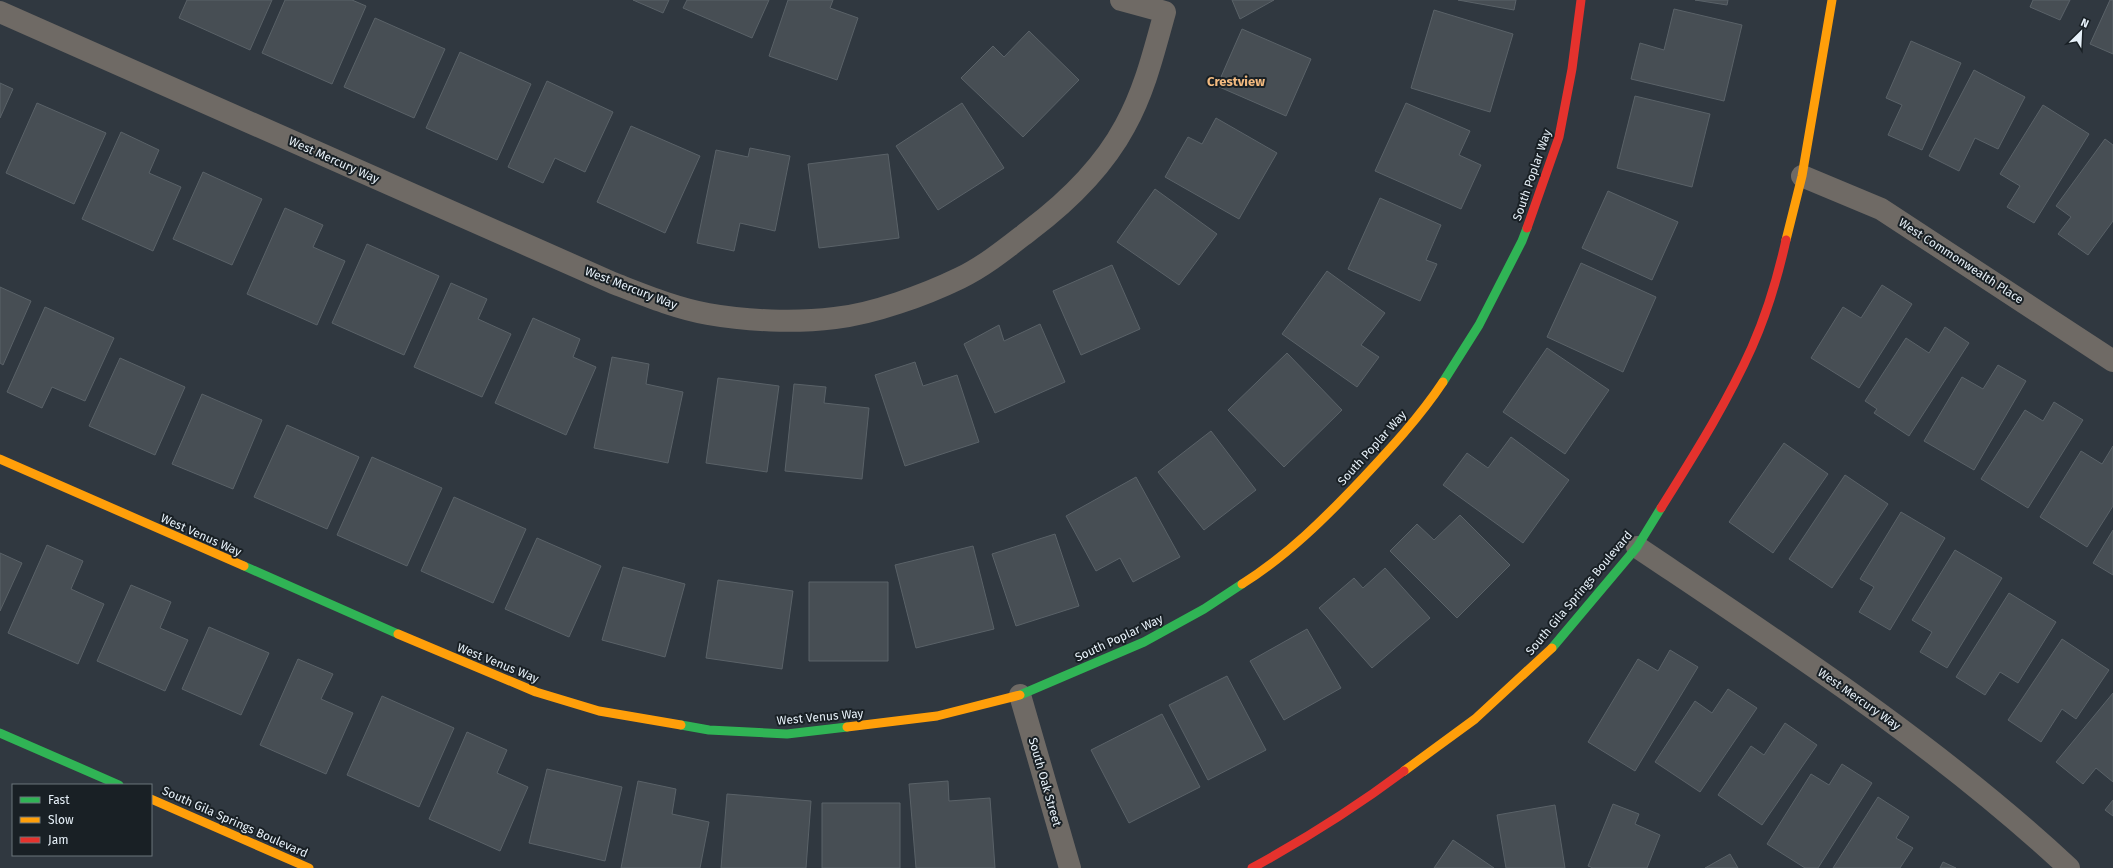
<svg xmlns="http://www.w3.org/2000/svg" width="2113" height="868" viewBox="0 0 2113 868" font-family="'Fira Sans',sans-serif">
  <rect width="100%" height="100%" fill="#303840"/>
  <path fill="#474e54" stroke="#5a6268" d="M187,0H272L250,50L179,18Z
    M285,0H352L366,6L332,84L262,53Z
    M633,0H669L663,13Z
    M687,0H769L752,38L683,8Z
    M788,0H833L830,8L858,18L837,80L769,56Z
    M1232,0H1274L1240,19Z
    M1458,0H1516L1514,10Z
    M1695,0H1728L1727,5Z
    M2033,0H2070L2060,20L2030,7Z
    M2110,0H2113V54L2090,44Z
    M1674,9L1742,25L1724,101L1631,79L1640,43L1664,50Z
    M1434,10L1513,34L1490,112L1411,88Z
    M375,18L445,49L414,118L344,87Z
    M1242,29L1311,59L1286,116L1217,86Z
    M1029,31L1079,80L1023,137L961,78L993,46L1004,57Z
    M1911,41L1961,63L1922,150L1888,135L1902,105L1886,98Z
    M460,52L531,84L497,160L426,128Z
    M1974,70L2025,97L1998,149L1975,138L1959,171L1929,156Z
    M547,81L613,112L585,172L555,158L543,183L508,167Z
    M0,83L13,89L0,118Z
    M1635,96L1710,114L1692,187L1617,168Z
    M37,103L106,133L74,204L6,173Z
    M962,103L1004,168L938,210L896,146Z
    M1406,103L1470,131L1459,155L1481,165L1461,209L1375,171Z
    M2043,105L2089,134L2034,223L2007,207L2020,186L2000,174Z
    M1216,118L1277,153L1239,219L1165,177L1188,137L1202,144Z
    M631,126L700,156L665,233L597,202Z
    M121,132L159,150L149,173L181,187L153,251L82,219Z
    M2105,139L2113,145V221L2088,255L2058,234L2071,217L2056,206Z
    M750,148L790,156L775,231L740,223L734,251L697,243L716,150L748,157Z
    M888,154L899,238L819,248L808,164Z
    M203,172L262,199L232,265L173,239Z
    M1155,189L1217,234L1179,285L1117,242Z
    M1608,191L1678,222L1652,280L1582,248Z
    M1380,198L1441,225L1426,260L1437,264L1420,301L1348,269Z
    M285,208L323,225L313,247L345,261L317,325L247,294Z
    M367,244L439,276L404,355L332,323Z
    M1581,263L1656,297L1623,372L1547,337Z
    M1112,265L1140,329L1081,355L1053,291Z
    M1327,271L1385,313L1361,345L1379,357L1357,387L1282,334Z
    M451,283L487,299L478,319L511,334L482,397L414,367Z
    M1882,285L1912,304L1859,388L1811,358L1843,307L1861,318Z
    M0,287L31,301L3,365L0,363Z
    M45,307L114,338L85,401L52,387L42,408L7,392Z
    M533,318L580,339L573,357L596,367L566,435L495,403Z
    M1040,324L1065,382L995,413L964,344L999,325L1004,341Z
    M1945,327L1969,343L1909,436L1874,413L1877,409L1865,401L1906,338L1929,353Z
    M1547,348L1609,390L1565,454L1503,412Z
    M1287,353L1342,410L1284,467L1228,410Z
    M612,357L649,364L646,384L683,392L668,463L594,448Z
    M120,358L185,387L155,455L89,426Z
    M915,362L923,386L957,375L979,442L905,466L875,375Z
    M1998,365L2026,381L1974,470L1924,441L1962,377L1983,389Z
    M718,378L779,386L767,472L706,463Z
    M794,384L826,387L824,403L869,408L862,479L785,471Z
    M202,394L262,420L233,489L172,464Z
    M2054,402L2083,420L2028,508L1981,479L2025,410L2043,421Z
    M287,425L359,457L327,529L254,497Z
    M1211,431L1256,490L1204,530L1158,472Z
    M1511,437L1569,480L1523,543L1443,485L1467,453L1488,468Z
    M1784,443L1828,474L1773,553L1729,522Z
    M2113,446V506L2087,547L2040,517L2081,451L2102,464Z
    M372,457L442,488L407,566L337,535Z
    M1845,475L1888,504L1832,588L1789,559Z
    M1136,477L1180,557L1133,582L1120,558L1096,571L1066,516Z
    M454,497L526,529L493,603L421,571Z
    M1901,512L1945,538L1890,630L1859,612L1874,587L1860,579Z
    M1460,515L1510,565L1457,618L1390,551L1417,524L1434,540Z
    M2113,530V575L2093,563Z
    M1055,534L1079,606L1016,626L992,554Z
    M537,538L601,566L569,637L505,609Z
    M47,545L83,561L71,589L104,604L78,664L8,633Z
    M973,546L994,629L916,648L895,565Z
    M1955,550L2002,578L1947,668L1920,652L1932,632L1912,620Z
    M0,553L22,563L0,611Z
    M623,567L685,584L665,657L602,640Z
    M1385,568L1430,618L1372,668L1319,608L1354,578L1363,588Z
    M718,580L793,591L782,669L706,658Z
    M809,582H888V661H809Z
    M131,585L171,602L160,628L188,640L165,691L97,661Z
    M2009,593L2056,622L2018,683L2000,672L1985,695L1956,677Z
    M209,627L269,653L241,715L182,689Z
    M1307,629L1341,688L1284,720L1250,661Z
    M2062,639L2109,670L2076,719L2062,709L2041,742L2008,720Z
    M1670,650L1698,667L1635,771L1588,742L1638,659L1658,671Z
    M298,659L333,674L321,699L353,713L326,774L260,745Z
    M1227,676L1266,750L1208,780L1169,705Z
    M1728,689L1757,708L1700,792L1655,762L1695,701L1712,713Z
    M2113,693V782L2096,768L2083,784L2056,762Z
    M382,696L454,728L419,807L347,775Z
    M1162,714L1200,787L1129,823L1091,750Z
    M1785,723L1817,745L1762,825L1718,795L1751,746L1764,755Z
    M467,732L507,750L497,773L528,787L500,851L429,819Z
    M1842,764L1872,783L1818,868H1805L1767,844L1811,774L1829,785Z
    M547,769L622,787L605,861L529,843Z
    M638,781L676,789L672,814L709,822L700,868H621Z
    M948,781L949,801L990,798L995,868H916L909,784Z
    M727,794L811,801L806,868H721Z
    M1878,797L1909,817L1896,838L1913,848L1900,868H1833Z
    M2113,800V816L2105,810Z
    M822,803H900V868H822Z
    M1613,804L1639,814L1635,824L1660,835L1647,868H1593L1588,866Z
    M1555,805L1565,868H1506L1497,815Z
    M1453,840L1494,868H1434Z
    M1730,854L1738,868H1705Z
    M1943,862L1956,868H1940Z"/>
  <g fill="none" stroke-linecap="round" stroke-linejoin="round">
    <path stroke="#6f6a65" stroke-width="22" d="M0,12L613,283C644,295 675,308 708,314C747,321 795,323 835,318C873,314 925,295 960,278C985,266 1008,247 1030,230C1067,202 1103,167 1125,126C1145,90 1154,51 1165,12L1121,0
      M1802,176L1881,209L2113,361
      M1637,547C1786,647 1937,745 2069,868
      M1020,695L1070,868"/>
    <path stroke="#30b455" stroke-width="9" d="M1443,382L1479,325L1522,241L1527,228
      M244,566L398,634
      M1552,648L1637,547L1661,508
      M1020,695L1144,642L1204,609L1242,584
      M681,725L709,730L787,734L847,727
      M0,733L119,785"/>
    <path stroke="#ff9f0a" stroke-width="9" d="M1786,240L1802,176L1832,0
      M0,459L244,566
      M1242,584C1287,556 1325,518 1361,480C1390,449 1419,418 1443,382
      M398,634L536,692L599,711L681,725
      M847,727L937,716L1020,695
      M1404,771L1475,719L1552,648
      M151,799L309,868"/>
    <path stroke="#e5322d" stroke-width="9" d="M1527,228L1559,137L1572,69L1581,0
      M1661,508C1694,455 1727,403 1752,347C1767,313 1778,276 1786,240
      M1252,868C1305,839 1356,807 1404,771"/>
  </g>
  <g text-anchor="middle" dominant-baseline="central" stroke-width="4" stroke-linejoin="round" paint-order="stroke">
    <g font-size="12" fill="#e7f1f9" stroke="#192025">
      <text transform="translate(334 160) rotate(24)">West Mercury Way</text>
      <text transform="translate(1532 175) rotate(-71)">South Poplar Way</text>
      <text transform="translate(1961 261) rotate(33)">West Commonwealth Place</text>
      <text transform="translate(631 288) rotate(21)">West Mercury Way</text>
      <text transform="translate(1372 448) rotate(-48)">South Poplar Way</text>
      <text transform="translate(201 535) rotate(24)">West Venus Way</text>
      <text transform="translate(1579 593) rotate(-50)">South Gila Springs Boulevard</text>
      <text transform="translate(1119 638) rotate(-25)">South Poplar Way</text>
      <text transform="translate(498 663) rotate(22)">West Venus Way</text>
      <text transform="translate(1859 699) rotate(35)">West Mercury Way</text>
      <text transform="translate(820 717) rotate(-5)">West Venus Way</text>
      <text transform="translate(1045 782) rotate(74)">South Oak Street</text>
      <text transform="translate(235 822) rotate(24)">South Gila Springs Boulevard</text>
    </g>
    <g font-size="13" font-weight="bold" fill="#f4bb80" stroke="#192025">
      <text x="1236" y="81">Crestview</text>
    </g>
  </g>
  <rect x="12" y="784" width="140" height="72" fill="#192025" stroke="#6b747a"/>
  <rect x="20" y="797" width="20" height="6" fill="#30b455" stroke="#6b747a"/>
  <text x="48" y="804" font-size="12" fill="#e7f1f9">Fast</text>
  <rect x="20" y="817" width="20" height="6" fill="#ff9f0a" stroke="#6b747a"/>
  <text x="48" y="824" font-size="12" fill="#e7f1f9">Slow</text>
  <rect x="20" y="837" width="20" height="6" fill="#e5322d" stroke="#6b747a"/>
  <text x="48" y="844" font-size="12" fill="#e7f1f9">Jam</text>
  <g transform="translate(2081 32) rotate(24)" stroke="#192025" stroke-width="3" paint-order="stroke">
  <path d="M0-3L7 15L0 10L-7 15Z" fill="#e7f1f9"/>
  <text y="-6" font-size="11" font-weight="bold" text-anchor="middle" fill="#e7f1f9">N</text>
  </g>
</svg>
